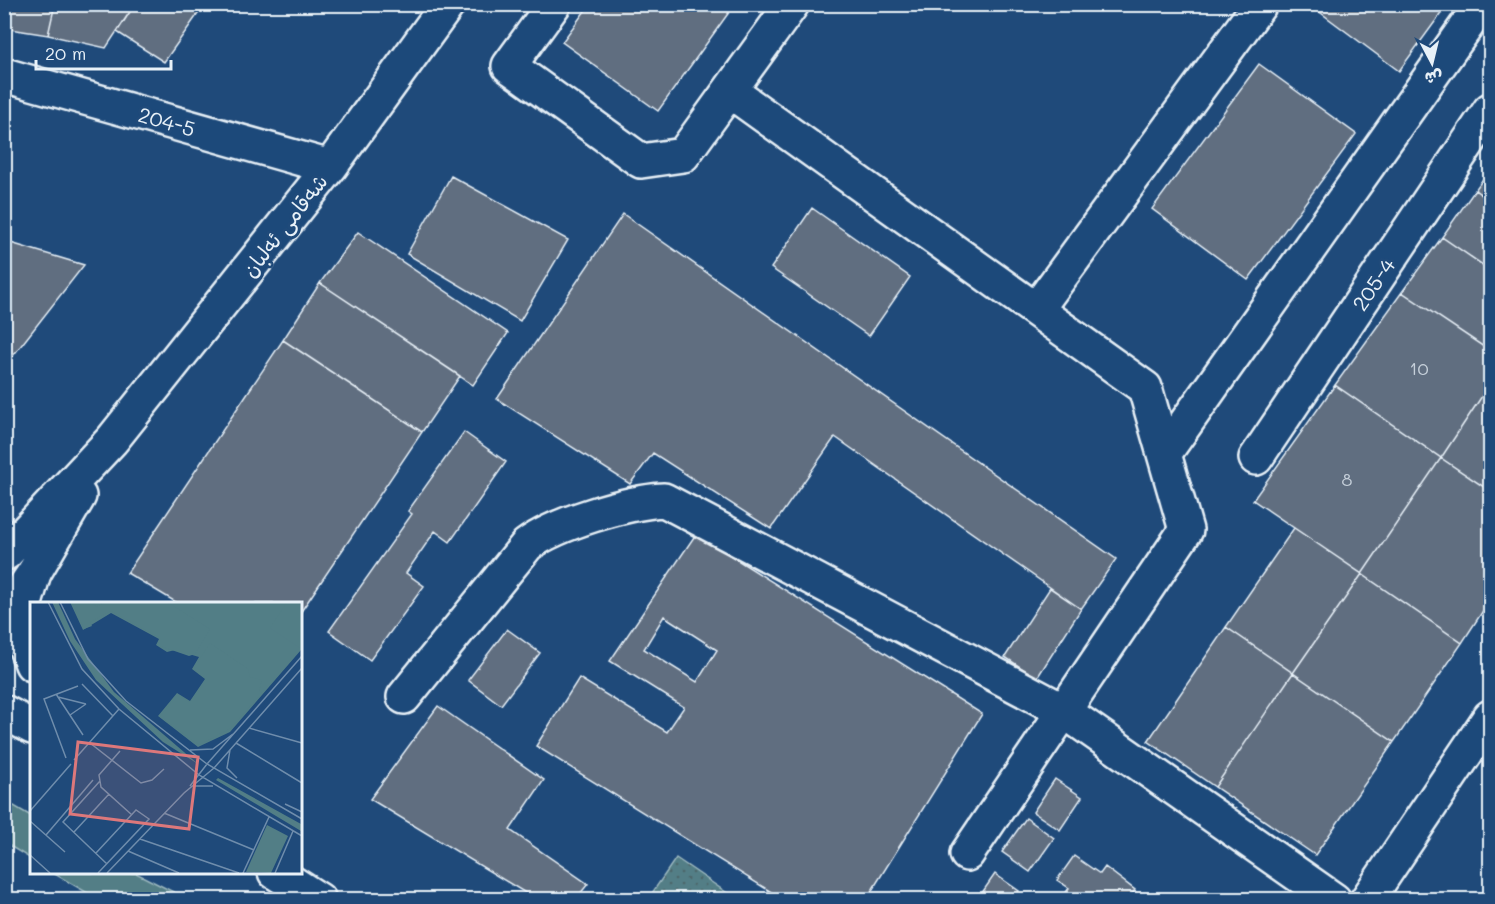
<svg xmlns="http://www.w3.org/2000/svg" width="1495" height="904" viewBox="0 0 1495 904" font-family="Mali,'Playpen Sans Arabic',sans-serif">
  <defs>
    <pattern id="garden-dots" width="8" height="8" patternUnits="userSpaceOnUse" patternTransform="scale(1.5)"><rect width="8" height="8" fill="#527e86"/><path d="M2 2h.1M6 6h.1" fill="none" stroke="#4d666b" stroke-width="1.8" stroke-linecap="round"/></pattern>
  </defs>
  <rect width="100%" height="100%" fill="#1f4a7a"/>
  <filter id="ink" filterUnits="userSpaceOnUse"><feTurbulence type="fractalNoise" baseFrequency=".0167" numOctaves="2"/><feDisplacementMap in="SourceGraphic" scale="12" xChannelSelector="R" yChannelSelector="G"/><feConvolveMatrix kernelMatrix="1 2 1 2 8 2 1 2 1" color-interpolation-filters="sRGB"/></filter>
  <g filter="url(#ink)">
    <path fill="#527e86" stroke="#9db8bf" stroke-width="1.5" d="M4,805L14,806L31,816V859L5,843Z
      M53,873H136L187,899H98Z"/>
    <path fill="url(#garden-dots)" stroke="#9db8bf" stroke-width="1.5" d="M676,858L736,899H648Z"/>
    <path fill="#616e80" stroke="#e8f1f8" stroke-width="1.5" fill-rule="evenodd" d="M4,4H55L48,35L4,28Z
      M55,4H135L106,48L48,35Z
      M135,4H205L164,62L117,32Z
      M590,4H735L658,111L562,42Z
      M1309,4H1448L1399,71Z
      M1259,64L1356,134L1248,280L1152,209Z
      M1490,169V201L1475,190Z
      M451,176L568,240L520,321L407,254Z
      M1475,190L1490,201V270L1442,237Z
      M812,208L910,277L869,336L771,268Z
      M623,214L1116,559L1081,609L835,437L771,529L653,453L630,484L497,399Z
      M358,232L508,333L473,385L320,283Z
      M1442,237L1490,270V351L1402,292Z
      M4,241L84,265L5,366H4Z
      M320,283L460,376L422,432L283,340Z
      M1402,292L1490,351V384L1441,458L1335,385Z
      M283,340L422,432L300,613V604H179L127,573Z
      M1490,384V491L1441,458Z
      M1335,385L1441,458L1362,574L1253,500Z
      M464,432L506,462L450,542L435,531L406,573L424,586L370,660L329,631L412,514L408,511Z
      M1441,458L1490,491V600L1462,643L1362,574Z
      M1294,528L1362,574L1293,673L1226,627Z
      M696,534L982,714L866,900H784L536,746L579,678L667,732L684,707L610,661ZM664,616L717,650L697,682L644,649Z
      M1362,574L1462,643L1394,742L1293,673Z
      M1050,588L1081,609L1037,678L1005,657Z
      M1226,627L1293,673L1215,787L1148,741Z
      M507,629L540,653L501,705L468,680Z
      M1293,673L1394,742L1315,855L1215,787Z
      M438,706L544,780L510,830L588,884L575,900H537L370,799Z
      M1055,779L1082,797L1060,830L1033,812Z
      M1026,818L1054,838L1030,872L1002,852Z
      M1074,856L1100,874L1105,867L1135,890L1128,900H1061L1069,888L1057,880Z
      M995,874L1019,891L1013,900H977Z"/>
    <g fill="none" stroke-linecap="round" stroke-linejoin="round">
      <defs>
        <path id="minor" d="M554,4L509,66L641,161L683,155L792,4
          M4,75L330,167
          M730,91L1145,388L1186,530L967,854
          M1036,310L1260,4
          M1164,454L1482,4
          M1256,458L1490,110
          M6,553L112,440L330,167L448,4
          M4,617L34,573L79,496
          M404,697L527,545C557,523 627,502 664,500L1064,711L1334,900
          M1367,900L1490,717"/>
        <path id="highway" d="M4,543L25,534
          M32,664L23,641L24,607L34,573
          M4,712L32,727
          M275,872L319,900"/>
      </defs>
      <use href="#minor" stroke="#e8f1f8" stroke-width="38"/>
      <use href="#highway" stroke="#e8f1f8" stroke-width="38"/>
      <use href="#minor" stroke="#1f4a7a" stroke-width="33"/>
      <use href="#highway" stroke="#1f4a7a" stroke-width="33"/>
    </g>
  </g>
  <g text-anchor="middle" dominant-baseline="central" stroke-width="6" stroke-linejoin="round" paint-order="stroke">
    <g font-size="18" fill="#c6d0da">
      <text x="1419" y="368">10</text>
      <text x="1347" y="479">8</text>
    </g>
    <g font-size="21" fill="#e8f1f8" stroke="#1f4a7a">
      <text transform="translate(167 121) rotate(16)">204-5</text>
      <text transform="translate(284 225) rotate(-52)">شەقامی ئەلبان</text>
      <text transform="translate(1373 284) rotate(-56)">205-4</text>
    </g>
  </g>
  <g transform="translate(30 602)">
    <rect width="272" height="272" fill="#1f4a7a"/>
    <path d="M22,0H28L45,37L84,90L168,162L133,140L66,78L40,39ZM40,0H271V48L200,130L168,145L128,114L147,91L160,99L175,77L162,67L169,55L145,48L137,50L126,43L129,37L81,11L53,28ZM188,176L271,222V229L186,178ZM237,223L258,234L241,271L216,270Z" fill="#527e86"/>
    <path d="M41,0H63L66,5L75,0H137L180,27L165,52L159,54L127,43L130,36L81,9L60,20L62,24L54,27ZM257,0H271L270,46L240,26ZM180,41L218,67L220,75L232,78L229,89L232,91L201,126L169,143L130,115L147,92L160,100L176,77L163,67Z" fill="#527e86"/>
    <path fill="none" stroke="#6f8dac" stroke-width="1.5" d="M18,0L52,67L89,107L169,173L272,234M30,0L58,57L96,99L177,162L272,217M52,82L83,114M26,92L53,133M28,95L56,102M40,113L56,102M219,126L272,141M60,141L111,181L122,178L134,167M206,141L272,181M160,148L183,147L203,132M200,148L197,166L207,176M90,149L69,173L71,185L102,213M36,156L14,97L48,84M44,158L89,107M177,162L272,54M184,166L272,66M70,179L33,220L77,262M160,184L177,162M162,184H183M255,202L272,210M0,209L41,162M134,211L224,248M0,219L35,250M44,230L79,192M16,233L63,178M110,237L209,271M98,249L149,271M66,251L106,208L119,217L68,271M0,253L20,271M77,271L154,191L184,166M213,271L239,215M245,271L263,229"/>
    <path fill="#dd787b" fill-opacity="0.15" stroke="#dd787b" stroke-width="3" d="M48,140L168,155L159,227L40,212Z"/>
    <rect width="272" height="272" fill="none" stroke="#e8f1f8" stroke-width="3"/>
  </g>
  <rect width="1495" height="904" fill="none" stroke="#1f4a7a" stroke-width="24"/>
  <rect x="12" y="12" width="1471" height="880" fill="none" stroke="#e8f1f8" stroke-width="2" filter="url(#ink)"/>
  <g transform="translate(1432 63) rotate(173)" stroke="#1f4a7a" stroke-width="4.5" paint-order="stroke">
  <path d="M0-4.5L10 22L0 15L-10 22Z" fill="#e8f1f8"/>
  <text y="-9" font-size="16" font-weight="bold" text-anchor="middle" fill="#e8f1f8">ش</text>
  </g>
  <path d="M36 60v9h135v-9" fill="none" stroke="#e8f1f8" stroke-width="3"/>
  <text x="45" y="60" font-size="18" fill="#e8f1f8" stroke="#1f4a7a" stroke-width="4.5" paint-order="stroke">20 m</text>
</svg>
